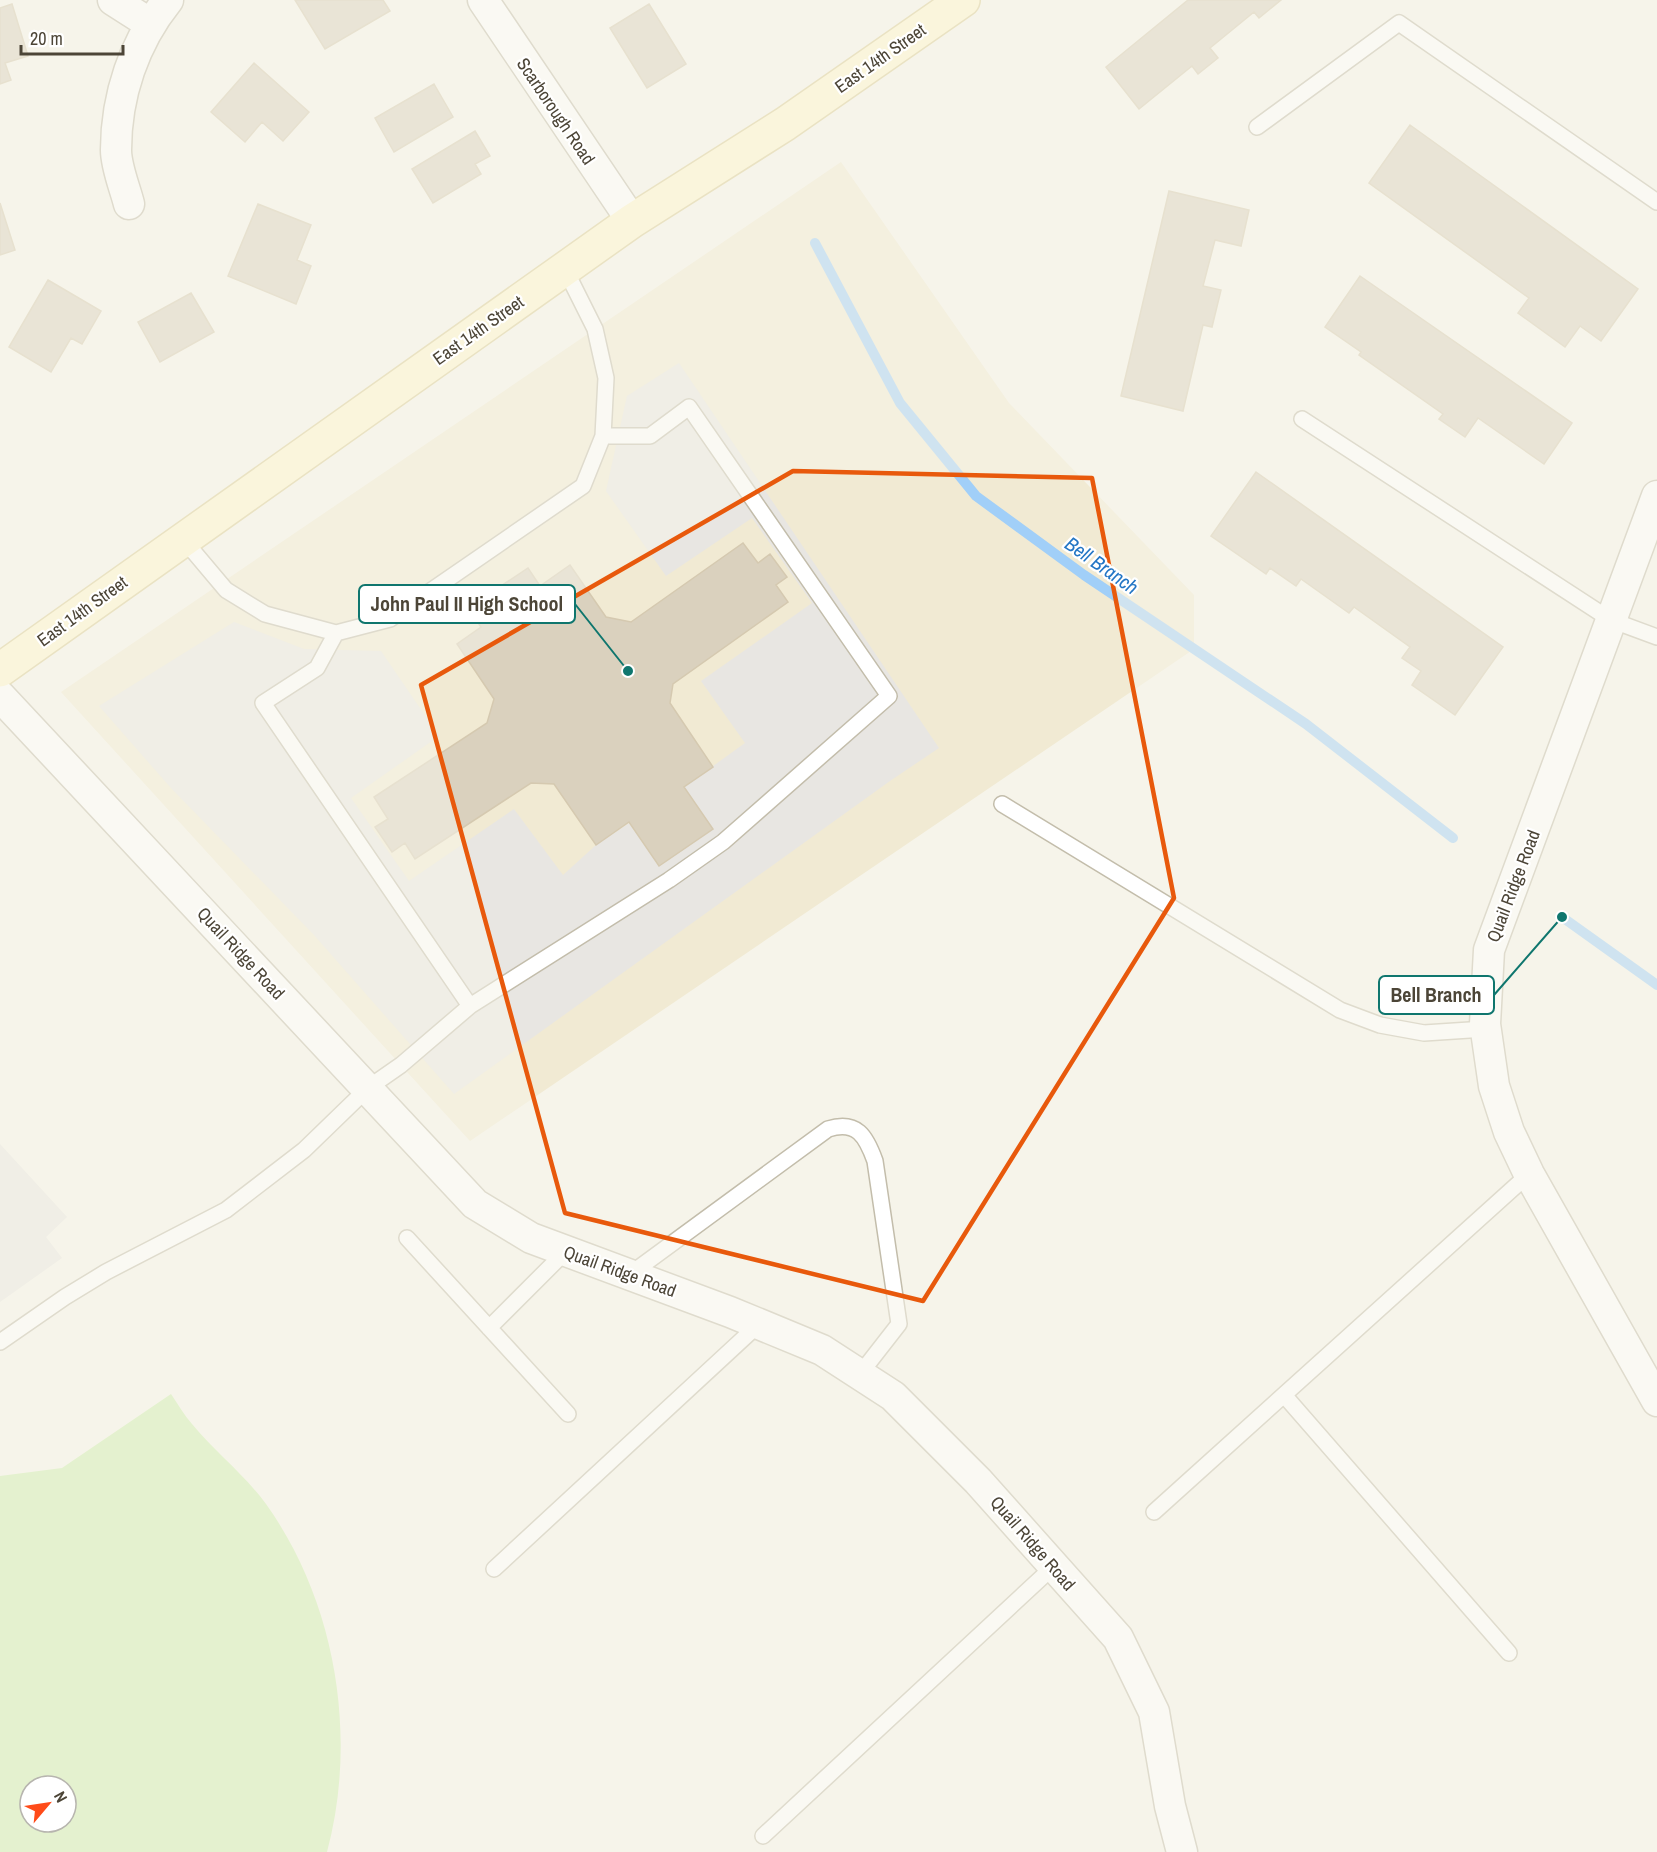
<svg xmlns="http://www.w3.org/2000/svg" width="1657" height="1852" viewBox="0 0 1657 1852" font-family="'Archivo Narrow',sans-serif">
  <rect width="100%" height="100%" fill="#f6f4ea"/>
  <path fill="#f1ead3" d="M841,162L1009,403L1194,595V649L470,1141L61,692Z"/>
  <path fill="#ceeeaf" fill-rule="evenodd" d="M171,1394C178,1404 184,1415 192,1424C215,1452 244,1474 266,1504C336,1602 358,1736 327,1852H0V1476L62,1468ZM30,1786H66V1822H30Z"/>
  <path fill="#e8e6e2" d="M679,363L939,748L890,781L454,1094L314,935L171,788L99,706L234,622L304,649L381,651L439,736L351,798L409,881L514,809L563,875L596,845L684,787L745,743L701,681L812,603L752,518L666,576L606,491L627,396Z
    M0,1144L67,1217L46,1237L62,1258L0,1302Z"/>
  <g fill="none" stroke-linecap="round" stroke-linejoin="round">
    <path stroke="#a1cff8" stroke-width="10" d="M815,243L900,403L976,496L1084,575L1306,724L1453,838
      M1562,917L1657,985"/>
  </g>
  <path fill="#dad1be" stroke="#d5c9b0" stroke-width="1.5" d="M295,0H383L390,11L325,49Z
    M1188,0H1281L1259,18L1254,12L1210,48L1218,58L1198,74L1192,66L1139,109L1106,67Z
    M12,4L28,56L5,63L11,80L0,84V8Z
    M649,4L686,64L647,88L610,28Z
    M254,63L309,112L283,141L262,122L245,142L211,112Z
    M434,84L453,117L394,152L375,118Z
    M1410,125L1638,289L1601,341L1580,326L1565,347L1518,313L1529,298L1369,183Z
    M475,131L490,156L475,164L481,174L433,203L412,169Z
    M1169,191L1249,210L1241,246L1215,240L1203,286L1221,290L1212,327L1203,325L1183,411L1121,396Z
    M0,203L15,250L0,255Z
    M258,204L311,225L297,260L311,266L296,304L228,276Z
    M1360,276L1572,423L1544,464L1478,418L1465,437L1439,419L1443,414L1359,355L1361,352L1325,327Z
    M48,280L101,311L82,344L71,338L51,372L9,347Z
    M191,293L214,332L160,362L138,322Z
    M1256,472L1503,647L1455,715L1412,685L1421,671L1402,658L1410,647L1354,607L1349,613L1301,579L1296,586L1270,568L1266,574L1211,536Z
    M743,543L758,563L770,554L787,577L776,585L788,602L673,684L670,703L713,767L684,787L713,829L659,866L629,822L596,845L554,784L531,783L415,859L405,843L392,852L375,827L388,819L374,797L487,723L494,699L457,644L481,627L468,608L528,568L540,586L570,565L606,617L631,622Z"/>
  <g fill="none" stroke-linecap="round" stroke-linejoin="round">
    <defs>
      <path id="lane" d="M1257,127L1399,23L1657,202
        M1302,419L1611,620L1657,637
        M183,539L226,590L265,614L336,633L390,619L583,486L603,436L606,378L595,329L565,269
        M336,633L317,668L263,703L470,1006L669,880L723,842L889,696L689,407L650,436H603
        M1002,804L1340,1010L1380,1025L1424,1033L1485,1029
        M407,1238L568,1414
        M629,1275L828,1129C857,1120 866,1136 875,1161L899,1324L860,1374
        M489,1328L565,1252
        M0,1342L65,1297L106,1272L226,1210L304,1150L368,1088L401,1065L470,1006
        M1284,1395L1509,1653
        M1154,1512L1529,1174
        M494,1569L759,1324
        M763,1836L1053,1567"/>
      <path id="street" d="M113,0L149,23
        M483,0L632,221
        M129,204C125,188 116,167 116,150C116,96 134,42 168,0
        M1657,496L1489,950L1485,1024L1494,1086L1509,1132L1529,1174L1657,1401
        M0,696L475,1204L531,1238L730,1312L822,1350L893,1396L978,1481L1118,1638L1154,1712L1170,1806L1182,1852"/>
      <path id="secondary" d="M0,670L632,221L785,124L963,0"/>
    </defs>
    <use href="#lane" stroke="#c3bdab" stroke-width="18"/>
    <use href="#street" stroke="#c3bdab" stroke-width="33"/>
    <use href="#secondary" stroke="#dbcd95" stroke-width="36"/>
    <use href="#lane" stroke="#fff" stroke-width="15"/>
    <use href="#street" stroke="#fff" stroke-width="30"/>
    <use href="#secondary" stroke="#fff6cc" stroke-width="33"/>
  </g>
  <path d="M0 0H1657V1852H0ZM793,471L1092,478L1174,898L923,1301L565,1213L421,685Z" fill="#f6f4ea" fill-opacity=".55" fill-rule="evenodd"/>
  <path fill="none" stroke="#e8590c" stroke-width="4.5" stroke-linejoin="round" d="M793,471L1092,478L1174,898L923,1301L565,1213L421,685Z"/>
  <g text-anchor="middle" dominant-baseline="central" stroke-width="4.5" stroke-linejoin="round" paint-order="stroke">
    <g font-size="18" fill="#4c4537" stroke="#fff">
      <text transform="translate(880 58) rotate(-35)">East 14th Street</text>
      <text transform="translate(556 111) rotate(56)">Scarborough Road</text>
      <text transform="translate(478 330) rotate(-35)">East 14th Street</text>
      <text transform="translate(82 611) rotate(-36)">East 14th Street</text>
      <text transform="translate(1513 886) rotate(-69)">Quail Ridge Road</text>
      <text transform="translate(241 953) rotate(47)">Quail Ridge Road</text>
      <text transform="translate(620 1271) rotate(20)">Quail Ridge Road</text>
      <text transform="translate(1033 1543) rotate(49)">Quail Ridge Road</text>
    </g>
    <g font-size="20" font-style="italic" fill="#2376c5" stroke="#fff">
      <text transform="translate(1102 565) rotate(35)">Bell Branch</text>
    </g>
  </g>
  <path fill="none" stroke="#0f766e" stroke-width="2" d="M628 671L575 604M1562 917L1494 995"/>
  <g fill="#0f766e" stroke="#fff" stroke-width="2">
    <circle cx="628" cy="671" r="6"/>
    <circle cx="1562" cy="917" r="6"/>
  </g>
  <g fill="#fff" stroke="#0f766e" stroke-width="2">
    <rect x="359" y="585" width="216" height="38" rx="6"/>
    <rect x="1379" y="976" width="115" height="38" rx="6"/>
  </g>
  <g font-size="20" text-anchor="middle" font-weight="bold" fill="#4c4537">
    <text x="467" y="611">John Paul II High School</text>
    <text x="1436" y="1002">Bell Branch</text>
  </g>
  <g transform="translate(48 1804) rotate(61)"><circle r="28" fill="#ffffff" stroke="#b7b5af" stroke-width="1.5"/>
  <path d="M0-4.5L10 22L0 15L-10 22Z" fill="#ff4b19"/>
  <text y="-9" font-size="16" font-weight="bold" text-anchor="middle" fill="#4c4537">N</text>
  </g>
  <path d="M21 45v9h102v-9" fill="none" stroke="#4c4537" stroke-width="3"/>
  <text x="30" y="45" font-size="18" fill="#4c4537" stroke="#ffffff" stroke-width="4.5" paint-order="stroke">20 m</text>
</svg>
